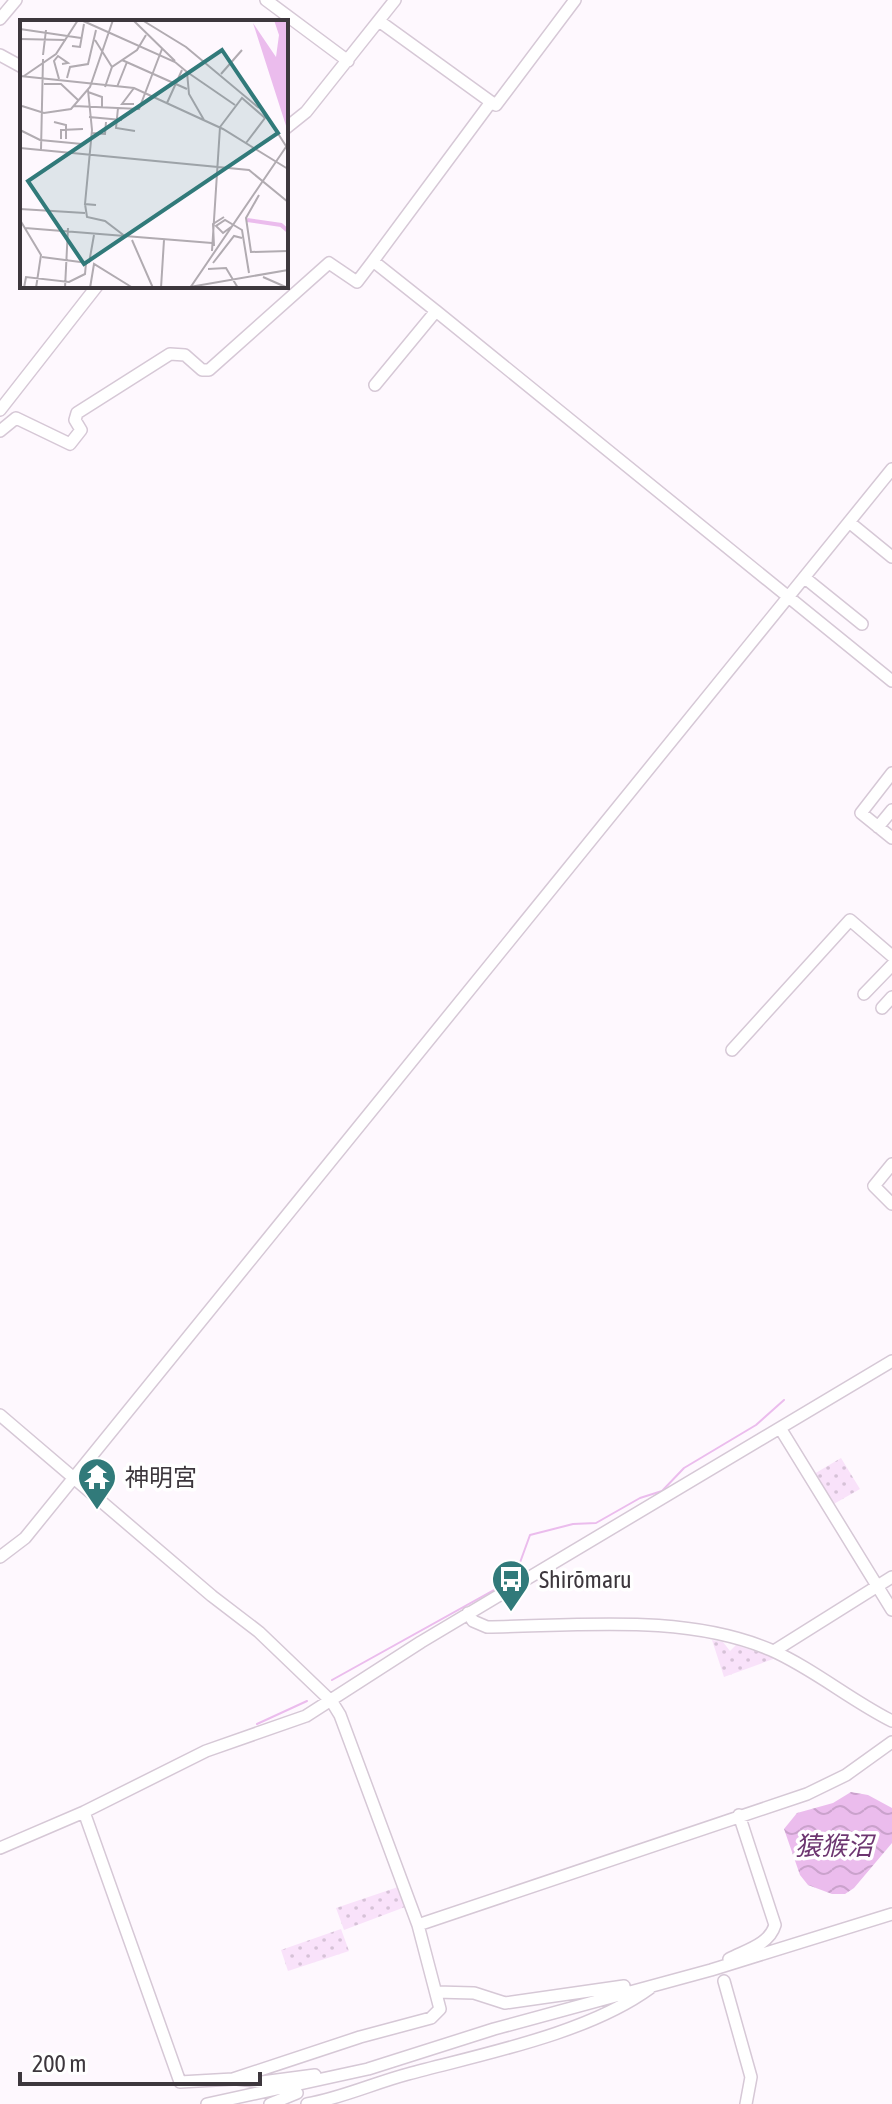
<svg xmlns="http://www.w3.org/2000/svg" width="892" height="2104" viewBox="0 0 892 2104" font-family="'Asap Condensed','Noto Sans JP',sans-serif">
  <defs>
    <pattern id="green-dots" width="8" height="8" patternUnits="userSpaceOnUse" patternTransform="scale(2)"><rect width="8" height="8" fill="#f9e2fa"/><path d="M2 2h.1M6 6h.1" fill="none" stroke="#d6c2d7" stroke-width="1.8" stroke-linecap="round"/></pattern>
    <pattern id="water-waves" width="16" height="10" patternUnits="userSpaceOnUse" patternTransform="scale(2)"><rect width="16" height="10" fill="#ebbced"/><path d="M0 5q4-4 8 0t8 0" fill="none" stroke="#caa2cc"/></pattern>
  </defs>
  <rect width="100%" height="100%" fill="#fef8fe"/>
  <path fill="url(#green-dots)" d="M841,1458L860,1489L832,1505L814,1474Z
    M712,1640L723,1642L730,1651L736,1645L776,1658L724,1677Z
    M398,1887L405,1907L344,1930L336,1908Z
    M341,1929L349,1951L288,1971L281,1950Z"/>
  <path fill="url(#water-waves)" d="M851,1792L868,1795L892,1808V1843L854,1888L845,1894H832L808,1885L800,1875L784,1829L797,1813L833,1803Z"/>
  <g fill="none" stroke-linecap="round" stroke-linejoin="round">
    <path stroke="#ebbced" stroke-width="2" d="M332,1680L514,1579L530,1535L573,1524L596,1523L640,1498L662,1491L684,1468L756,1425L784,1400
      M257,1724L307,1701"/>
    <defs>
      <path id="minor" d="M266,0L348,61
        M0,19L16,0
        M379,21L491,102
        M0,55L22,67
        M286,128L306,112L395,0
        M373,261L491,102L496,105L575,0
        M375,385L436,311L892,681
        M0,410L97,286
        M0,431L16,418L70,444L81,430L75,420L77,413L170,354L185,355L202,370H209L329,263L357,282L373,261L436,311
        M849,522L892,557
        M805,578L862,624
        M892,773L861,813L892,838
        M878,827L892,810
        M864,994L892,965
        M882,1008L892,997
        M732,1050L850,920L892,956
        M892,1164L874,1186L892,1204
        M0,1415L212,1596L259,1632L332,1702L340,1715L418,1925L440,2009L431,2018L360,2037L233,2079L180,2082L84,1812
        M780,1428L892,1610
        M0,1557L25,1538L892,469
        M468,1613L473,1621L487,1627C579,1626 684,1613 771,1650C814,1669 850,1700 892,1721
        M774,1651L892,1577
        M0,1848L84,1812L206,1751L306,1716L421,1642L892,1361
        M418,1925L807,1794L846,1775L892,1742
        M729,1959C746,1950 769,1945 775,1925L739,1815
        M724,1981L751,2077L746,2104
        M436,1992L474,1993L505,2003L624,1986
        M237,2079L262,2082L315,2075
        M207,2104L368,2069L494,2029L711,1970L892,1914
        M270,2104L297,2093
        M307,2104C342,2098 374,2083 408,2074C482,2054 587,2034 650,1988"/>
    </defs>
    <use href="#minor" stroke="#d6c8d6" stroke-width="14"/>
    <use href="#minor" stroke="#fff" stroke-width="11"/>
  </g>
  <defs>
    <symbol id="temple-pin" viewBox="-11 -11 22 30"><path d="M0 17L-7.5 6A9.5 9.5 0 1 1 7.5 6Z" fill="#317a7a" stroke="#fff"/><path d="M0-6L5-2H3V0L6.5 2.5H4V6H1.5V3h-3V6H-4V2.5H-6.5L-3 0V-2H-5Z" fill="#fff"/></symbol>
    <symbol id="bus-pin" viewBox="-11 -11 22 30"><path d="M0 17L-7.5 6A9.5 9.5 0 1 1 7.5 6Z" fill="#317a7a" stroke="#fff"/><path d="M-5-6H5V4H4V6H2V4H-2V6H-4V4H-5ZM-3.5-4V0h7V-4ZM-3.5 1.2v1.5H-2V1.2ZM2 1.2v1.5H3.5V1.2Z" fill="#fff"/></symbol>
  </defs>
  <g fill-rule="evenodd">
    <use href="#temple-pin" x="75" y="1455" width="44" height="60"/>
    <use href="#bus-pin" x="489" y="1557" width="44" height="60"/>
  </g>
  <g text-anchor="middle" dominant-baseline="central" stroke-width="7" stroke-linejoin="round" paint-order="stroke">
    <g font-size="24" fill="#3d373d" stroke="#fff" text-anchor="start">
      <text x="125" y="1477">神明宮</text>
      <text x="539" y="1579">Shirōmaru</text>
    </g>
    <g font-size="26" font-style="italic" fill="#6d3670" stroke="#fff">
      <text x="834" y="1846">猿猴沼</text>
    </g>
  </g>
  <g transform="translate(20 20)">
    <rect width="268" height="268" fill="#fef8fe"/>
    <path d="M254,0H268V112L233,3L256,37L259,15Z" fill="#ebbced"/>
    <path fill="none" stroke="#ebbced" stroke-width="4" d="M227,200L261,205L268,211"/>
    <path fill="none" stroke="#b1abb1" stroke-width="2" d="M61,0L155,42L167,52L169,74L184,100M113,0L155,41M122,0L166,27L239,88M0,9L61,18M0,19L46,20M75,20L92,47M52,26L60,27L64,4M23,35L26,10M102,40L167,69M167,52L215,85M201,54L222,30M0,56L114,68L203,109L268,149M4,56L36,34L58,0M47,58L50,47L68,44L76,10M39,59L34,41L38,36L48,43L42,44M24,64H41L58,80M85,67L92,47L117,30L126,15M97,67L107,42M68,70L72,110L65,184L76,185M68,72L82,77V87M147,83L162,50M114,84H102L114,68M2,86L24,93L51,89L70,67L93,0M54,86L119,89L142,29M98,88L96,108L115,111M246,95L266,126M69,97L102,100M34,102L46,105V119M0,110L20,120L62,124L71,119M72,113L85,114L86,102M41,119V110L63,109M0,128L229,150L268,182M21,130L23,39M239,175L226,198L231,232L268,231M65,184L67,197L85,201L106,217M0,189L65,193M0,200L21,235L16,268M211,207L203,213L196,206L205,200L222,210L229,253M5,208L192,223M112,220L133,268M194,226L193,204L204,197M192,231L200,107L222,78L245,98L226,123M22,237L68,243M69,243L74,215M193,243L214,216L222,218M188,249L206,248L218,268M243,257L268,268M4,268L6,257L49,262L65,254L66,243M45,268L48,208M70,268L74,244L113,268M141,268L144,220M164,268L268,250M170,268L268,124"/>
    <path fill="#317a7a" fill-opacity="0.15" stroke="#317a7a" stroke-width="4" d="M202,30L258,113L64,244L8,161Z"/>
    <rect width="268" height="268" fill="none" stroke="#3d373d" stroke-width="4"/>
  </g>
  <path d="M20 2072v12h240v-12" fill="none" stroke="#3d373d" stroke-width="4"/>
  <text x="32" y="2072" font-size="24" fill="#3d373d" stroke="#ffffff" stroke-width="6" paint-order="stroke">200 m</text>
</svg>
